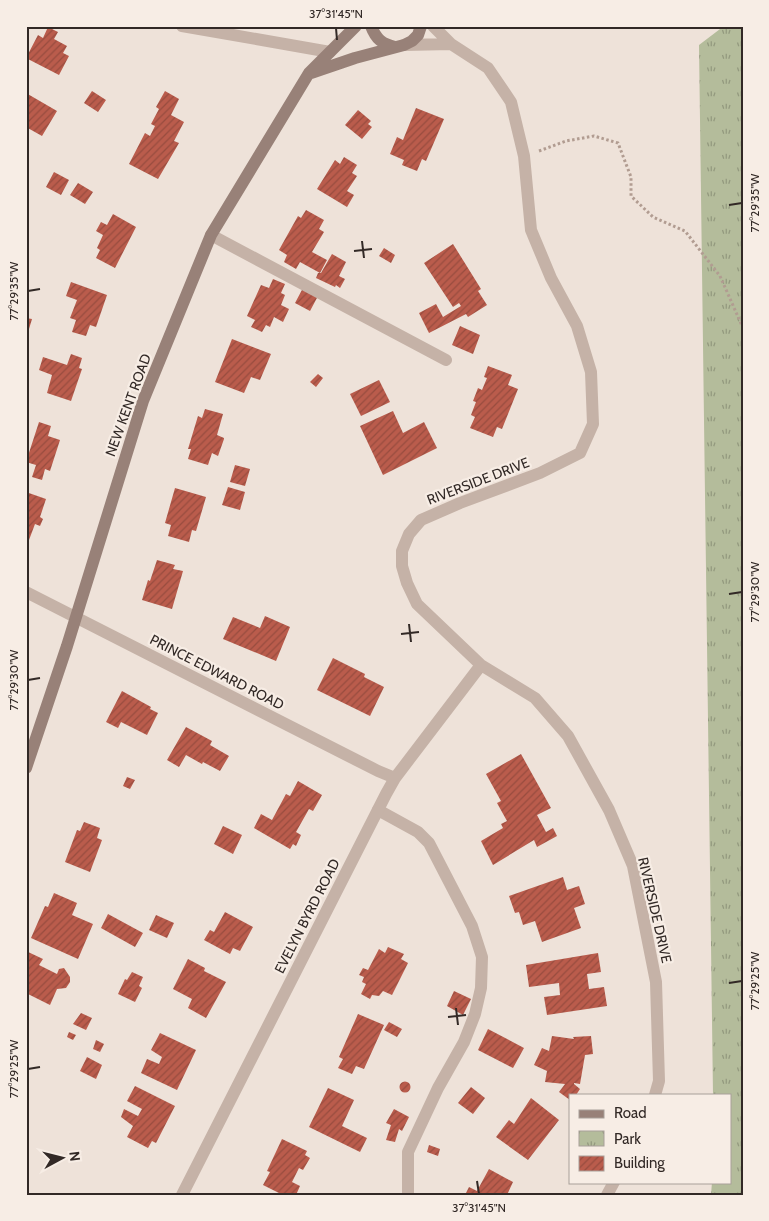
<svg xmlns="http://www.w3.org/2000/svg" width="769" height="1221" viewBox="0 0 769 1221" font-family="Cabin,sans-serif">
  <defs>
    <pattern id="park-tufts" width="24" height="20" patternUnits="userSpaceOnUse" patternTransform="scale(1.25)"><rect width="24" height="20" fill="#b4bc9b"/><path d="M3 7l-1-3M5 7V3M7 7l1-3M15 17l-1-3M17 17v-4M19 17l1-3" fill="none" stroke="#93997e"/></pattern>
    <pattern id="building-hatch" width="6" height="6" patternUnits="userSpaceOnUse" patternTransform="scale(1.25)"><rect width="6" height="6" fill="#ba5c4c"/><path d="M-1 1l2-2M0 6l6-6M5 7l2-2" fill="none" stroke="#984c3f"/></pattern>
  </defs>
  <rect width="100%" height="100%" fill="#eee2d9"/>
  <path fill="url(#park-tufts)" d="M724,26H743V1195H711L712,1182H730V1095H713L699,45Z"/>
  <path fill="url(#building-hatch)" d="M48,27L58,32L54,39L67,46L63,53L69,56L59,75L26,58L38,35L43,38Z
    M92,91L106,100L98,112L84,103Z
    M165,91L179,99L171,115L184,122L174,141L179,143L158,179L129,164L145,133L150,136L155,126L151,124L159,109L156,107Z
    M26,93L57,111L42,136L26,127Z
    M416,108L444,119L426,161L422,159L417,171L402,165L404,160L390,154L397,137L403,140Z
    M358,110L371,121L368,124L372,127L362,139L345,125Z
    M344,157L357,165L352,173L357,176L347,191L354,195L347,207L317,189L335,160L340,164Z
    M54,172L69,180L61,195L46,187Z
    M78,183L93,192L85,204L70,195Z
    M306,210L324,220L319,229L324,232L312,252L327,260L320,273L300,262L296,269L284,262L287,255L279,250L298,216L301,218Z
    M113,214L136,227L115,268L96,258L100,250L97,248L103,235L96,231L101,222L107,225Z
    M453,244L481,289L478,291L487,305L468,317L466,314L429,333L419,313L436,304L443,317L461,306L459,303L453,307L424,263Z
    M384,248L395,255L391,263L379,256Z
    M332,254L346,262L339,276L345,279L340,288L336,285L335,287L316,278L318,273H321Z
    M273,279L285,284L281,293L285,295L281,305L289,309L283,322L274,317L270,327L266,325L262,332L251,327L255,320L247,316L261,285L269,288Z
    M71,282L107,295L96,327L90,325L86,336L72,332L76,320L70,318L77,300L66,296Z
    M303,288L318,296L310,311L295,303Z
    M26,318L32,319L29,329H26Z
    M460,326L480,335L473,354L452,345Z
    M232,339L271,354L260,380L251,377L244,393L215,382Z
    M71,354L82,358L79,368L82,369L71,401L47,393L52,375L39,370L43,357L67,365Z
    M488,366L512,375L508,385L518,389L502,429L497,427L493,437L470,428L475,417L471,415L476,402L473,401L478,388L482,390L487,378L484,377Z
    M318,374L323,378L316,387L310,382Z
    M379,380L390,402L361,416L350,394Z
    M205,409L223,414L217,435L224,438V439L218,456L212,453L208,465L188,459L191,449H188L198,416L202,418Z
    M393,411L403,433L424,422L437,448L383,475L360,426Z
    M39,422L51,426L48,436L60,440L50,471L45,469L42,480L32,477L36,465L26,462Z
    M235,465L250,469L245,486L230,482Z
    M228,487L245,492L240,510L222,505Z
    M175,488L206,497L196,531L192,530L189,542L168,536L171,525L165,523Z
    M26,492L46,499L40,517L43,519L40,526L35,524L29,540L26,539Z
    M157,560L175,565L173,569L183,571L172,609L142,600L148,580L150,581Z
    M265,616L290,627L276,661L223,639L233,617L260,628Z
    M333,658L365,674L364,677L384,687L370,716L317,690Z
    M122,691L151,707L150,709L158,713L147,735L121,722L118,728L106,722Z
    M186,727L212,741L210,745L229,756L220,771L203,762L202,764L186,755L179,767L167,760Z
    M521,754L551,808L537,815L546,832L553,828L557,836L537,847L534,840L493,865L481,841L503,828L501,824L507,821L497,803L501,801L486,774Z
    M127,777L135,780L130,789L123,786Z
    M298,781L322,795L313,811L309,809L296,832L301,835L296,846L293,844L290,849L254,828L261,814L272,820L286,794L290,796Z
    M84,822L100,828L97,838L102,840L90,872L65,862L77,830L80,831Z
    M223,826L242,835L233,854L214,844Z
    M563,877L567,890L579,886L585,904L574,908L581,928L542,942L535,921L523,925L519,912L515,913L509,896Z
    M54,893L77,903L72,915L93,924L78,959L31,938L45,906L48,907Z
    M225,912L253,927L240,951L233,948L230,954L204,940L210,930L214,932Z
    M108,914L143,933L135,947L101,928Z
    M156,915L174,923L167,938L149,930Z
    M388,947L404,954L401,959L408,963L392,995L383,991L379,996L372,995L370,999L361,994L366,984L362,982L364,977L359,975L363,968L368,970L379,949L385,953Z
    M26,951L43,959L39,965L57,974L59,969L64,968L70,977V982L66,988L57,989L50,1005L26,993Z
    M598,953L601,972L587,974L589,989L604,987L607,1006L547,1015L544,997L560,995L559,983L529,987L526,965Z
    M188,959L205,968L204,971L226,982L206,1018L188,1008L192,999L173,989Z
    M132,972L143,977L139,986L142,988L135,1002L118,994L125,979L127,980Z
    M454,991L471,999L463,1015L447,1006Z
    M81,1013L92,1018L86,1030L73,1024Z
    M358,1014L384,1025L364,1069L356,1066L352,1074L338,1068L343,1059L339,1057Z
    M389,1022L402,1029L397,1037L384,1030Z
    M488,1029L524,1048L513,1068L478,1050Z
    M69,1032L76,1035L73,1040L67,1037Z
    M160,1033L196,1050L177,1090L141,1073L147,1059L159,1064L162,1057L151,1050Z
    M552,1036L574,1039L573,1037L591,1036L593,1054L585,1055L580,1084L574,1083V1084L580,1089L576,1095H570V1100L559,1092L565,1084L545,1082L547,1071L534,1065L542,1048L549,1051Z
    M96,1040L104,1044L100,1052L93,1049Z
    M87,1057L102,1065L96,1079L80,1071Z
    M399.5 1087a5.5 5.5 0 1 1 11 0a5.5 5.5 0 1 1-11 0Z
    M135,1086L175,1106L156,1143L152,1141L148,1148L127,1137L133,1126L121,1117L124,1109L138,1116L142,1109L127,1101Z
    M471,1087L485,1098L473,1114L458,1103Z
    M328,1088L354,1100L342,1126L367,1138L360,1152L309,1127Z
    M531,1098L559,1120L528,1160L496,1137L509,1120L514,1124Z
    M394,1109L409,1117L402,1131L399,1129L395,1142L386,1140L391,1125L386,1123Z
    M282,1139L307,1151L305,1155L310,1158L303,1170L299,1168L292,1182L300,1186L296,1195H283L263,1185L270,1172L267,1171Z
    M429,1145L440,1149L438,1156L427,1152Z
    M489,1169L513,1182L507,1195H465L469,1187L477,1191Z"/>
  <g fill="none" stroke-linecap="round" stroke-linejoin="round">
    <path stroke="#b19c91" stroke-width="3" stroke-dasharray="2.5 2.5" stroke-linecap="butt" d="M539,151L566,141L594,136L618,143L631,177V196L653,217L685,231L720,276L743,328"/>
    <path stroke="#c5b2a7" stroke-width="12" d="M211,235L446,360
      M378,810L418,832L429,843L472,926L482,957L481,988L475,1014L464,1042L438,1088L408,1152V1195"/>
    <path stroke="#c5b2a7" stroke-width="12" d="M182,26L330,52
      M433,26L451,44L488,68L511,102L524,156L531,230L551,278L577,326L591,372L593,424L580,453L540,473L460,503L421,520L409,534L402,551V566L407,583L417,604L481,665L535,698L568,736L609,810L633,866L656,982L659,1081L655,1095
      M404,45L451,44
      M26,592L378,771L395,778
      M182,1195L386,794L395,778L481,665
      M607,1195L614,1182"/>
    <path stroke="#988178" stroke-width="12" d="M371,26C376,39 382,44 395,47
      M311,73L355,58L404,45L412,41L418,35L421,26
      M26,768L67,646L143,401L211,235L309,73L356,26"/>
  </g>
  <path fill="none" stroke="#322926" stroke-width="2" d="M336,28L337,40M729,205L742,203M362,241L364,258M354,251L372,249M28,291L40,289M729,594L742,592M409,624L411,642M401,634L419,632M28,680L40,678M729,983L742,981M456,1008L458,1025M448,1017L466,1015M28,1069L40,1067M477,1181L479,1194"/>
  <g text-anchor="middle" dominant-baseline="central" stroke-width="4.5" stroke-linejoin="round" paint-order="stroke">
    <g font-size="14" fill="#322926" stroke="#f7ede5">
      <text transform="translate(128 405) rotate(-70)">NEW KENT ROAD</text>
      <text transform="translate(478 481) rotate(-21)">RIVERSIDE DRIVE</text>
      <text transform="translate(217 672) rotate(27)">PRINCE EDWARD ROAD</text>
      <text transform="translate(655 910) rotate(77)">RIVERSIDE DRIVE</text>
      <text transform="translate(307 916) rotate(-63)">EVELYN BYRD ROAD</text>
    </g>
  </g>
  <rect width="769" height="1221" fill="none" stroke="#f7ede5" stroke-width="55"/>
  <rect x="569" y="1094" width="162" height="90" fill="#f7ede5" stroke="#a89f99"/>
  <rect x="579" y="1110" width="25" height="8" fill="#988178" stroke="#a89f99"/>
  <text x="614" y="1118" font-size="15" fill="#322926">Road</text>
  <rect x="579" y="1131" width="25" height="15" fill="url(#park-tufts)" stroke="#a89f99"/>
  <text x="614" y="1144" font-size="15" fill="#322926">Park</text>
  <rect x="579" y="1156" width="25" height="15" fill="url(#building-hatch)" stroke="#a89f99"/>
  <text x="614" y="1168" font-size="15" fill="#322926">Building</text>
  <g transform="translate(62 1158) rotate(83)" stroke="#f7ede5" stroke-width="4" paint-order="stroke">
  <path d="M0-4L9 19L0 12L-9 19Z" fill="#322926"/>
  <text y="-8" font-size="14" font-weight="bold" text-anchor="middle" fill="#322926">N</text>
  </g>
  <rect x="28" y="28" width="714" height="1166" fill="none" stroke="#322926" stroke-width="2"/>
  <g font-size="12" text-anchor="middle" fill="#322926">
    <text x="336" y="18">37°31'45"N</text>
    <text transform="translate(755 203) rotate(-90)" y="4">77°29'35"W</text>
    <text transform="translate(14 291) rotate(-90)" y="4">77°29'35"W</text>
    <text transform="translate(755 592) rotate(-90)" y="4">77°29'30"W</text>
    <text transform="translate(14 680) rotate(-90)" y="4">77°29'30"W</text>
    <text transform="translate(755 981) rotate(-90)" y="4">77°29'25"W</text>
    <text transform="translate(14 1069) rotate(-90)" y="4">77°29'25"W</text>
    <text x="479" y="1212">37°31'45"N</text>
  </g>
</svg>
